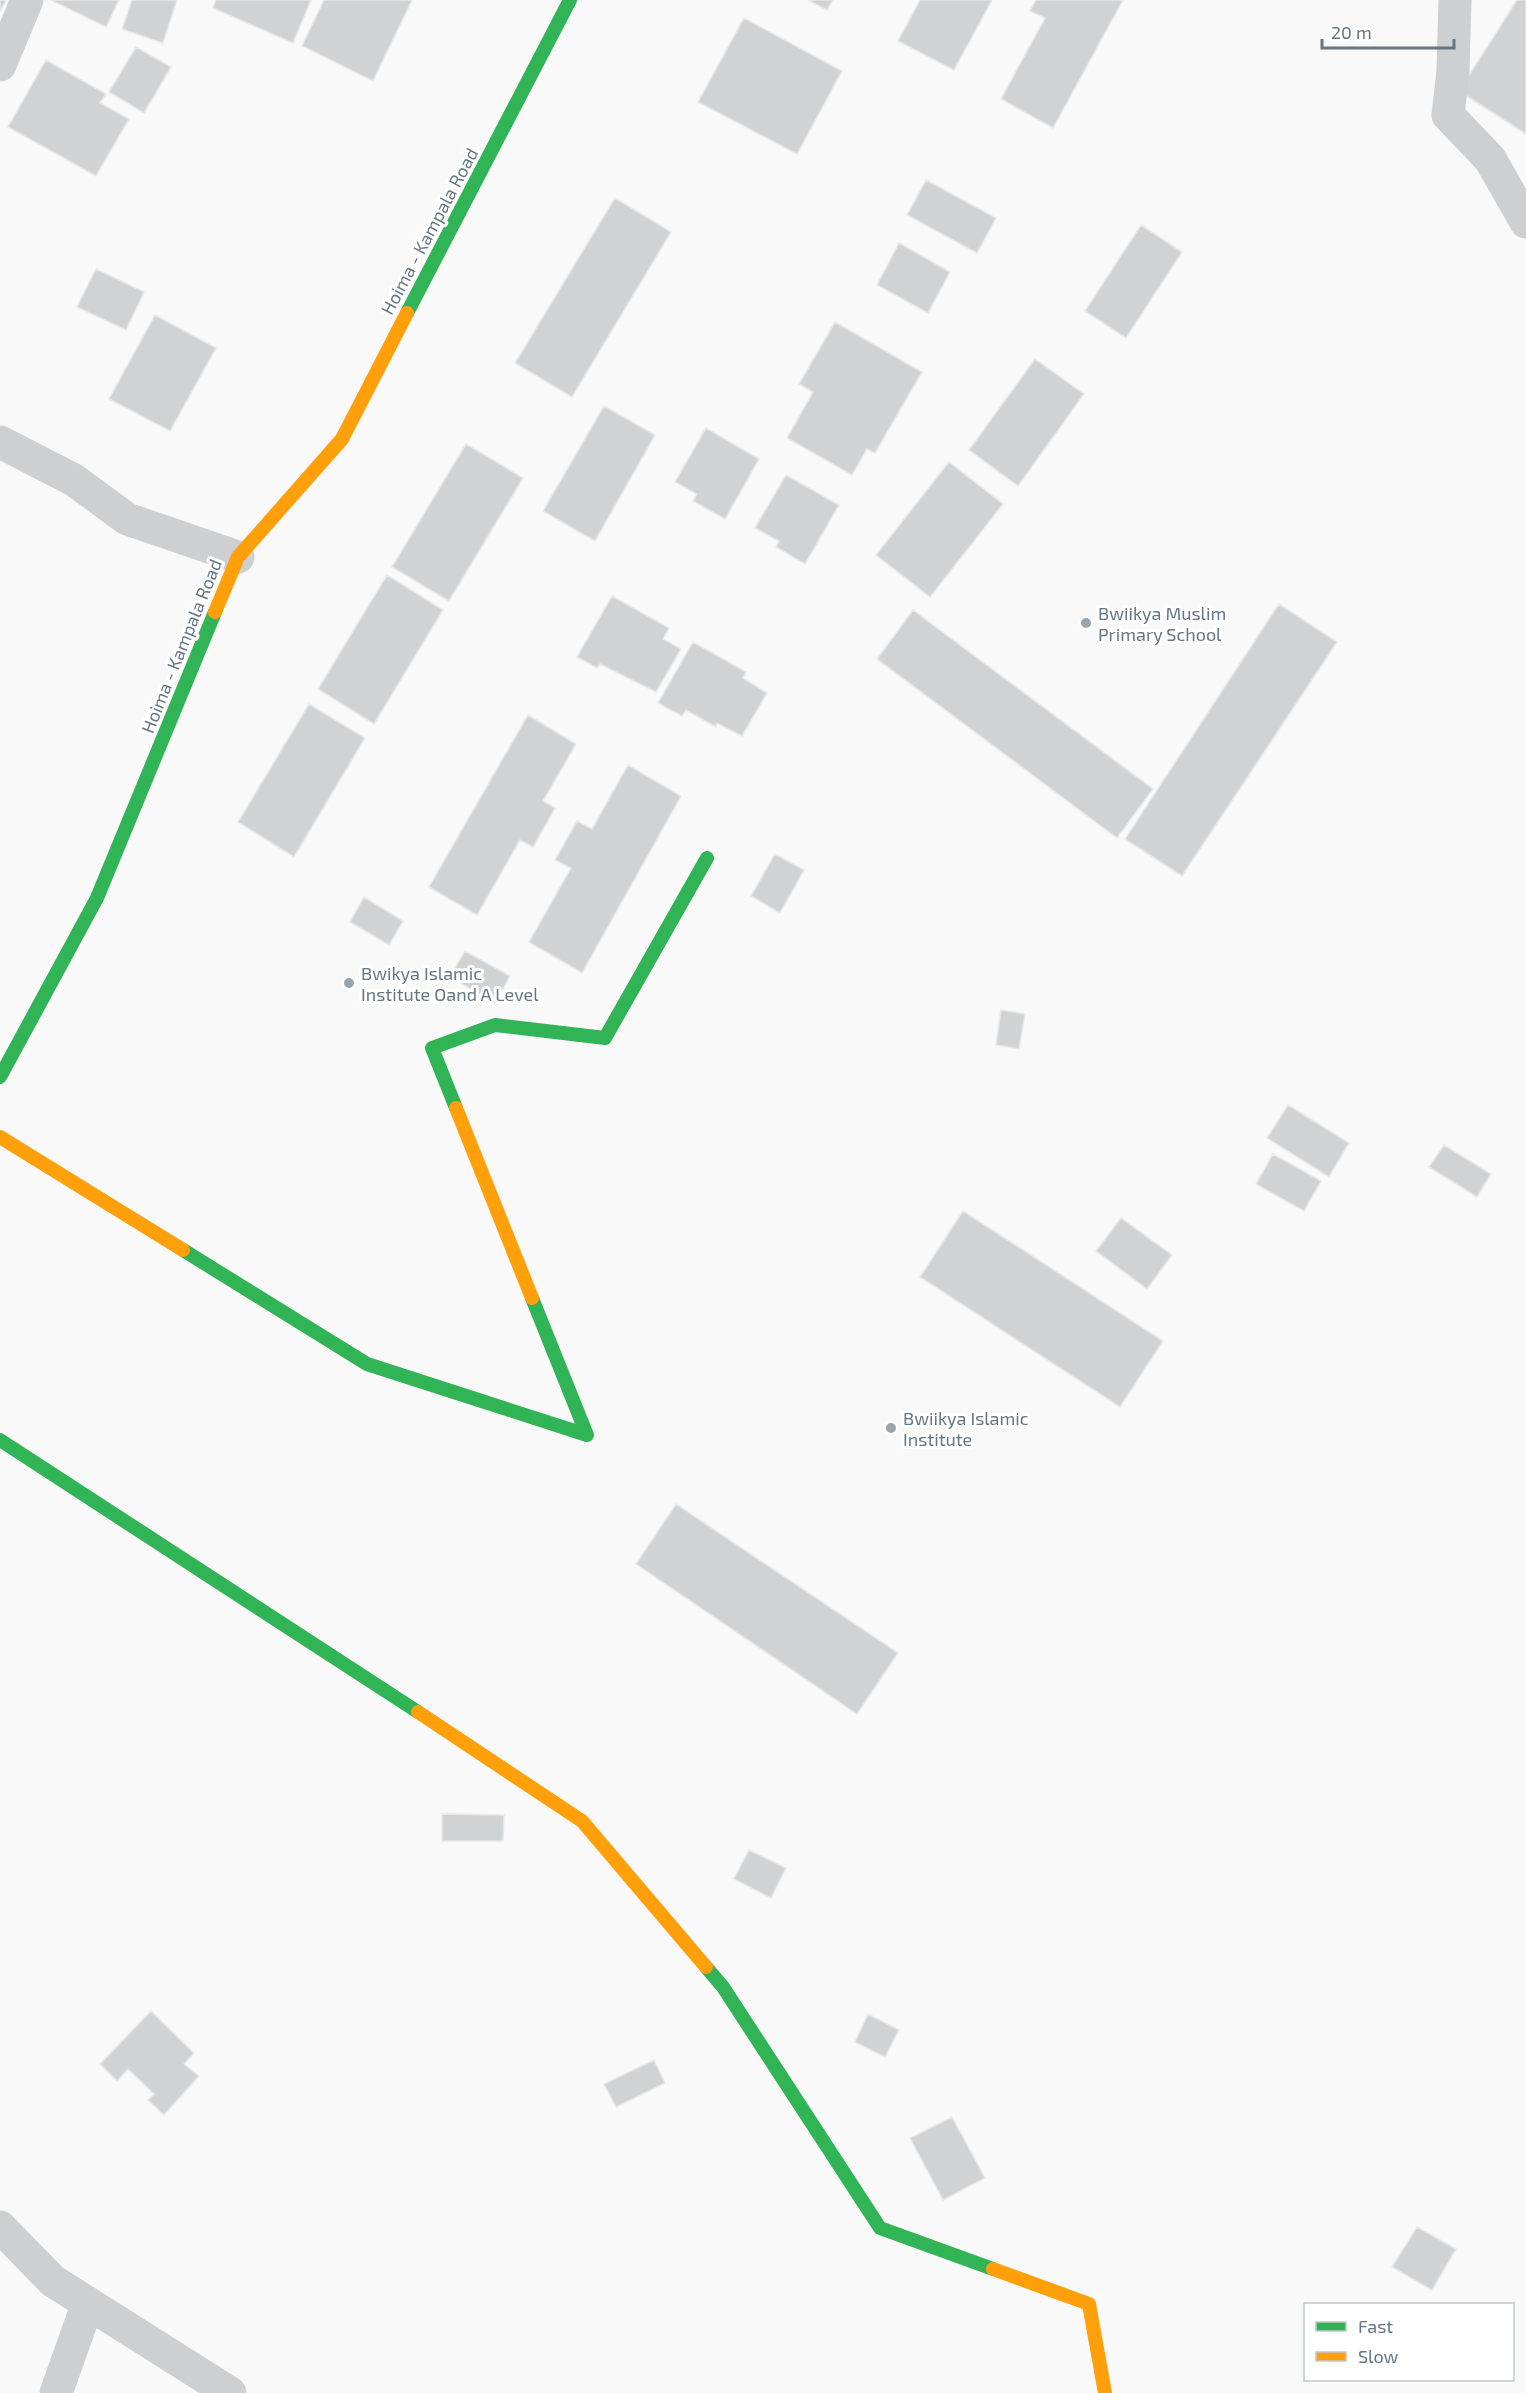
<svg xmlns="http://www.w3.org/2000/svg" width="1526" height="2393" viewBox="0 0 1526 2393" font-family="'Exo 2',sans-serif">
  <rect width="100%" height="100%" fill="#f9f9f9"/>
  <path fill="#d0d2d3" stroke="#e8e8e8" stroke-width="1.5" d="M0,0H6L0,12Z
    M51,0H119L106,27Z
    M132,0H177L163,43L122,29Z
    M216,0H311L293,43L213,8Z
    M324,0H412L373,81L302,46Z
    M808,0H833L827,10Z
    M920,0H992L954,70L898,41Z
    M1036,0H1123L1053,128L1001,99L1045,18L1030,11Z
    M1517,0H1526V134L1459,91Z
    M744,18L842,71L797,154L698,102Z
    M136,47L171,67L144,113L109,92Z
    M46,60L106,94L100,103L129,119L96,176L8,127Z
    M926,180L996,218L977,253L907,215Z
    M615,198L671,232L572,397L515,363Z
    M1141,225L1182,252L1126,338L1085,311Z
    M899,243L950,272L928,313L877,285Z
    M96,269L144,292L126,330L77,307Z
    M155,315L216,348L170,431L109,399Z
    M835,322L922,372L875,453L867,449L852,475L787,438L813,392L799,384Z
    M1035,359L1084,394L1018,486L969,450Z
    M604,406L655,435L595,541L543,511Z
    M706,428L759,459L725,519L693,501L697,494L675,482Z
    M466,444L523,478L449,601L392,567Z
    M949,462L1003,504L930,597L876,555Z
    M786,475L839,505L805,564L776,547L779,541L755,528Z
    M387,575L443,610L374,724L318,689Z
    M612,596L669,628L663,639L681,649L656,692L600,664L597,668L577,657Z
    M1279,604L1337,642L1182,876L1125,839Z
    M913,610L1153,789L1117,838L877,659Z
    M693,642L746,672L743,678L767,693L742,736L717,723L716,727L686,710L682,716L658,703Z
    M309,704L365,738L294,857L238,822Z
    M528,715L576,744L543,801L555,808L533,847L520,840L477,915L429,887Z
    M628,765L681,796L582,973L529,942L571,868L555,860L577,821L592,829Z
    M775,854L804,870L780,913L751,896Z
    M364,897L403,921L389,945L350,922Z
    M465,951L510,976L495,1003L450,977Z
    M1001,1010L1025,1014L1019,1049L996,1045Z
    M1288,1105L1349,1143L1329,1177L1267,1138Z
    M1444,1145L1491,1174L1477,1197L1429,1167Z
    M1273,1154L1321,1181L1304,1211L1256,1184Z
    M963,1211L1163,1341L1120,1407L920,1277Z
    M1121,1218L1172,1255L1147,1289L1096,1251Z
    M676,1504L898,1653L857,1714L636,1564Z
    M442,1814L504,1815L503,1841H442Z
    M749,1850L786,1868L771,1898L734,1879Z
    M151,2011L194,2053L184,2064L199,2076L164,2115L148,2100L154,2094L128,2069L117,2081L100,2064Z
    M868,2014L899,2030L885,2057L855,2042Z
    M654,2060L665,2083L616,2107L604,2084Z
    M952,2117L985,2178L943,2200L910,2138Z
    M1417,2227L1456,2249L1432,2290L1392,2267Z"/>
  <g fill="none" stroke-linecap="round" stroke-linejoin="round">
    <path stroke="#cecfd0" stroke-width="33" d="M1455,0L1453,71L1448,115L1490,159L1526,222
      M0,65L27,0
      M0,442L74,480L127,519L238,557
      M0,2227L53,2281L230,2393
      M56,2393L88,2303"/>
    <path stroke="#30b455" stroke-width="14" d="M407,313L570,0
      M0,1077L97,898L215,612
      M456,1108L432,1048L495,1025L605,1038L707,858
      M183,1250L367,1364L587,1435L532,1298
      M0,1440L418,1712
      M706,1967L723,1987L880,2228L993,2269"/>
    <path stroke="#ff9f0a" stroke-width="14" d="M215,612L238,557L342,439L407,313
      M456,1108L532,1298
      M0,1137L183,1250
      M418,1712L582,1821L706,1967
      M993,2269L1089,2304L1105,2393"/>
  </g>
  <g fill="#99a4ac" stroke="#fff" stroke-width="2">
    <circle cx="1086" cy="623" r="6"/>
    <circle cx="349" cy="983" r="6"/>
    <circle cx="891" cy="1428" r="6"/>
  </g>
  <g text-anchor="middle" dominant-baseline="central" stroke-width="6" stroke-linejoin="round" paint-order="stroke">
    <g font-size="18" fill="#657683" stroke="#fff">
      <text transform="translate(429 231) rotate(-62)">Hoima - Kampala Road</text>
      <text transform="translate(181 646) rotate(-68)">Hoima - Kampala Road</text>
    </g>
    <g font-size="18" fill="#657683" stroke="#fff" text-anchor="start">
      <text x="1098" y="613">Bwiikya Muslim<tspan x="1098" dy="21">Primary School</tspan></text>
      <text x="361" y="973">Bwikya Islamic<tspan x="361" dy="21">Institute Oand A Level</tspan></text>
      <text x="903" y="1418">Bwiikya Islamic<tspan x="903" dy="21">Institute</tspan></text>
    </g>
  </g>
  <rect x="1304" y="2303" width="210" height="78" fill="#ffffff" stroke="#c1c8cd" stroke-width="1.5"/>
  <rect x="1316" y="2322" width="30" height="9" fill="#30b455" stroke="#c1c8cd" stroke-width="1.5"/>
  <text x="1358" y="2333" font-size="18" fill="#657683">Fast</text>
  <rect x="1316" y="2352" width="30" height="9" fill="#ff9f0a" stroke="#c1c8cd" stroke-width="1.5"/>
  <text x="1358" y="2363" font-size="18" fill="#657683">Slow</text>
  <path d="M1322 39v9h132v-9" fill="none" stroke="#657683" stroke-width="3"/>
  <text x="1331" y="39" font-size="18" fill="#657683" stroke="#ffffff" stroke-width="4.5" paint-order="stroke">20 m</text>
</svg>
